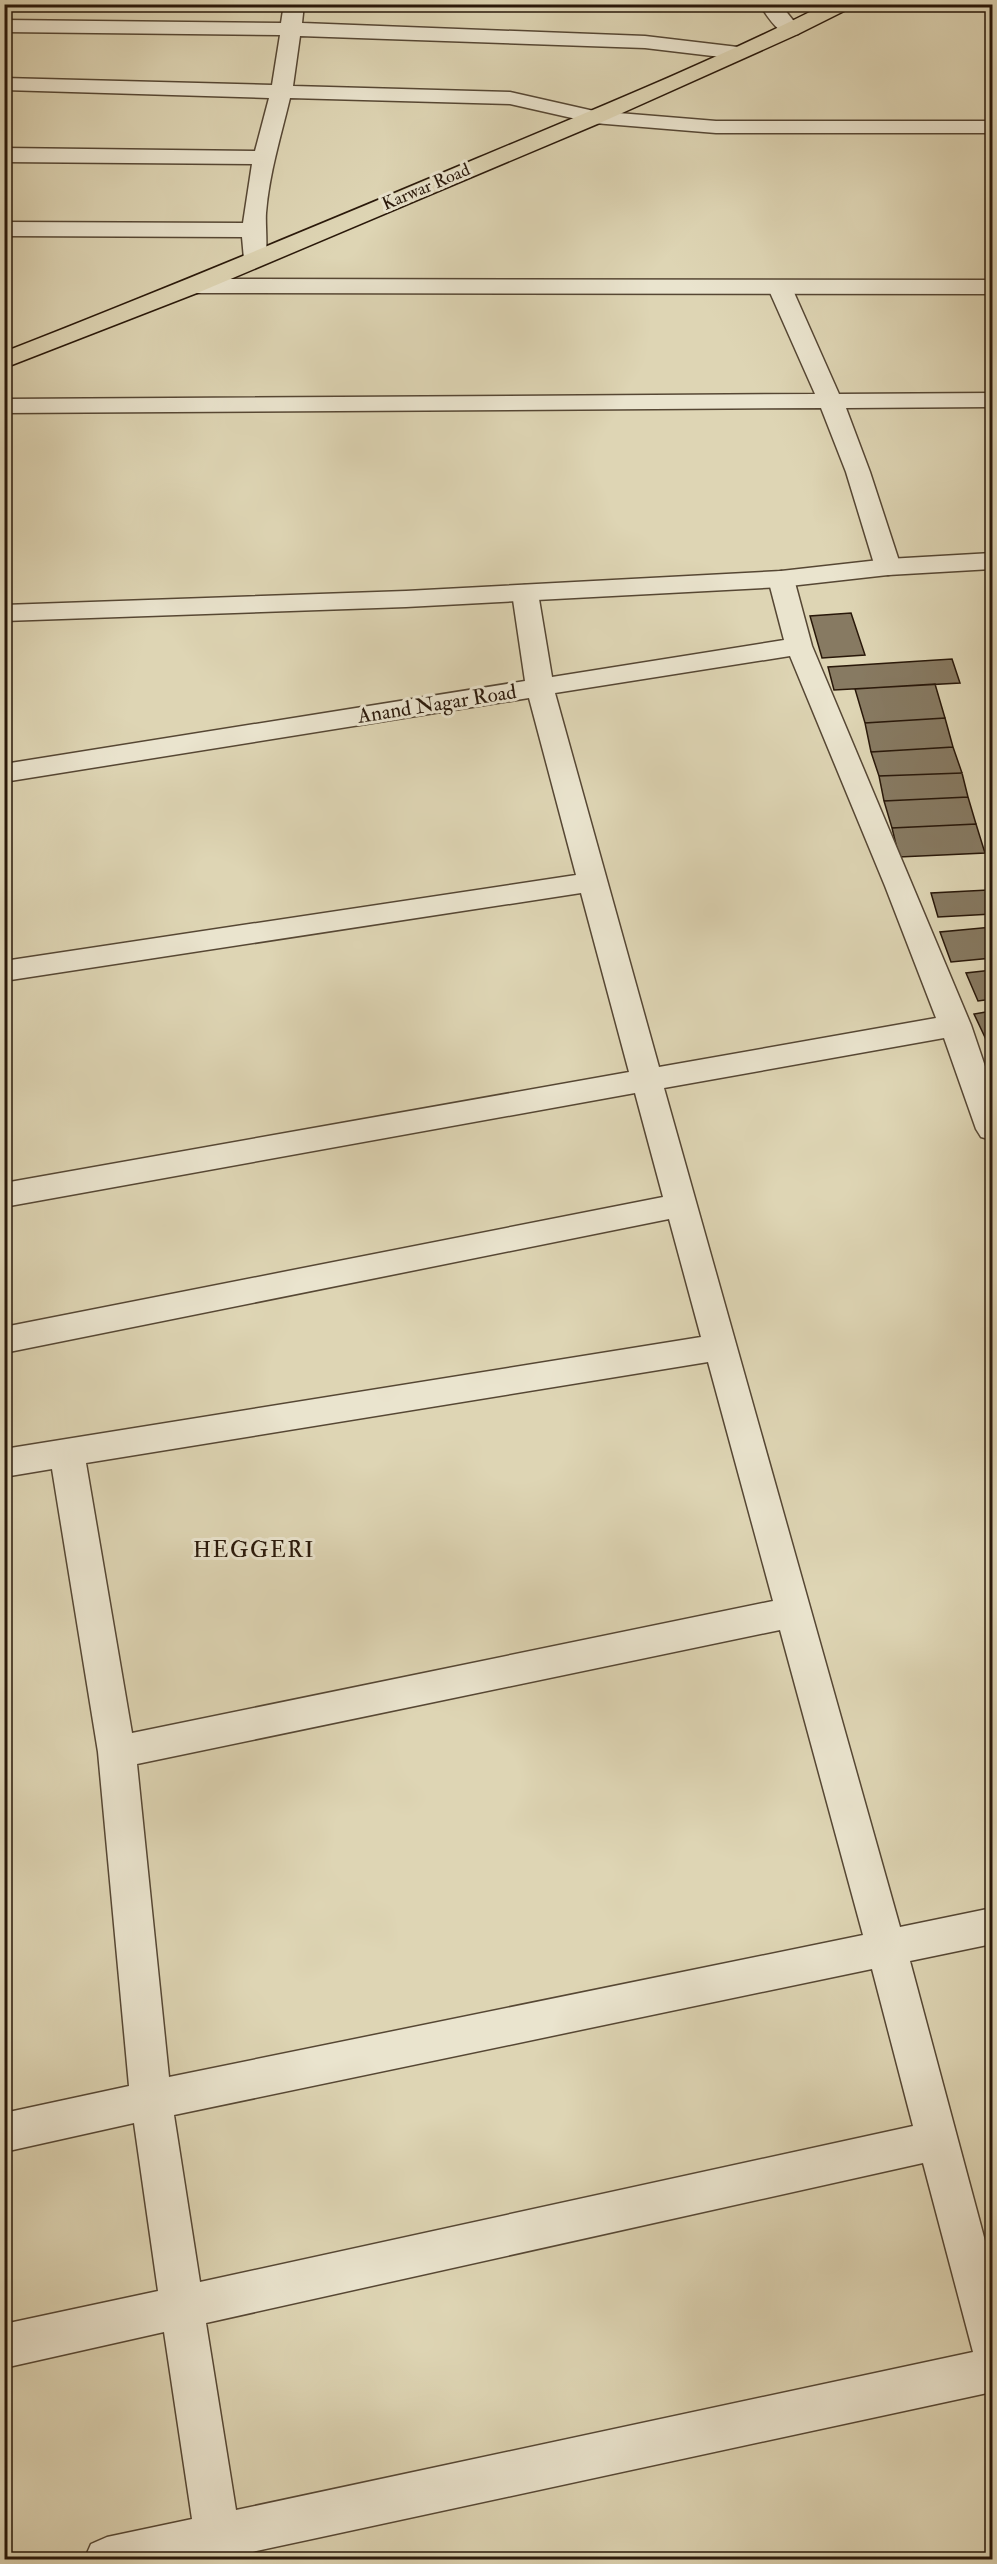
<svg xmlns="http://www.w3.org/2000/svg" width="997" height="2564" viewBox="0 0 997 2564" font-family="'IM FELL Double Pica',serif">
  <rect width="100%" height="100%" fill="#ded5b4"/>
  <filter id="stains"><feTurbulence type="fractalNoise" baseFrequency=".00333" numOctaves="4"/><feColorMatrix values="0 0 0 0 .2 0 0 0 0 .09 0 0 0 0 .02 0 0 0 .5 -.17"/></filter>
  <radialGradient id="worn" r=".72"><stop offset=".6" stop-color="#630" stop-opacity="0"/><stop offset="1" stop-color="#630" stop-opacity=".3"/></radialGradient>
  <path fill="#877a62" stroke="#29180a" stroke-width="1.5" d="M851,613L865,655L822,658L810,616Z
    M952,659L960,683L834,690L828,667Z
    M935,684L945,718L865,723L855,689Z
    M945,718L953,747L871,752L865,723Z
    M953,747L962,773L879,776L871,752Z
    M962,773L968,797L884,801L879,776Z
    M968,797L976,824L892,828L884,801Z
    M976,824L985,853L899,857L892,828Z
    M988,890L992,904V914L938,917L931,893Z
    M992,927V958L951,962L940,932Z
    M992,970V999L978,1001L966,973Z
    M992,1011V1050H991L974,1014Z"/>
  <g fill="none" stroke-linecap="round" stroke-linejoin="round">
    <defs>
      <path id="minor" d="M284,4H304L302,23L645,36L738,47L745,49L748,53L745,57L738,59L645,48L300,36L293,86L510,92L594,111L716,121H992V133H716L594,123L510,104L290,98C281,136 269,174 266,213C265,226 269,255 263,264L255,266L247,264L244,259L242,237L4,236V222L243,223L252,164L4,162V148L255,151L269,98L4,90V78L272,85L280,35L4,32V20L281,23Z
        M759,4H780L801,30L798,34C780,39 769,18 759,4Z
        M780,281L788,283L792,288L839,394L992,393V407L846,408L870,472L901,567L897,573L888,575L879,573L875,567L846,472L821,408L4,413V399L815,394L768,288L772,283Z
        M781,571L790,573L794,579L812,646L971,1025L992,1087V1140L981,1137L976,1129L944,1038L664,1088L900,1927L992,1908V1944L910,1961L992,2267V2392L215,2560H84L91,2544L107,2537L192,2519L164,2332L4,2368V2324L158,2291L134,2123L4,2152V2113L129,2086L98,1752L52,1469L4,1477V1449L701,1337L669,1219L4,1353V1327L663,1197L635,1093L4,1207V1183L629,1072L581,893L4,981V961L576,875L529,698L4,782V764L525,681L512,593L516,587L525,585L534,587L538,593L552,677L784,640L768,579L772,573ZM790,656L885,886L936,1018L659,1067L555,693ZM708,1362L773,1601L132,1733L86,1463ZM780,1630L863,1935L169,2077L137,1764ZM872,1969L913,2126L200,2282L174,2115ZM923,2163L973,2352L236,2510L206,2323Z"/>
      <path id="tertiary" d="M194,279L992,280V294L194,293L186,291L182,286L186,281Z
        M992,553V569L888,575L781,587L406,607L4,621V605L406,591L781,571L888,559Z"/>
      <path id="trunk" d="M826,4H853L850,8L798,34L602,122L202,291L4,368V352C163,290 321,224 478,158C595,109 713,61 826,4Z"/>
    </defs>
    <use href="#minor" stroke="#564734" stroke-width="3"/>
    <use href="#tertiary" stroke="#564734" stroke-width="3"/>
    <use href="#trunk" stroke="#29180a" stroke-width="3"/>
    <use href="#minor" fill="#eae4ce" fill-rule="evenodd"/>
    <use href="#tertiary" fill="#eae4ce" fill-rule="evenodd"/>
    <use href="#trunk" fill="#ded5b4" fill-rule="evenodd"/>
  </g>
  <g text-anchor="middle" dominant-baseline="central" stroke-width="6" stroke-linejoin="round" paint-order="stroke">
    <g font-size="18" fill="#29180a" stroke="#eae4ce">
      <text transform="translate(426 187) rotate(-23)">Karwar Road</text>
    </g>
    <g font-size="21" fill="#29180a" stroke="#eae4ce">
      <text transform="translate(437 704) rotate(-9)">Anand Nagar Road</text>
    </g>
    <g font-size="22" letter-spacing="1.5" fill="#29180a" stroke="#eae4ce">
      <text x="254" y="1550">HEGGERI</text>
    </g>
  </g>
  <rect width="997" height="2564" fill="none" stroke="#ded5b4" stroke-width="24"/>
  <rect x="6" y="6" width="985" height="2552" fill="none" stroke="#29180a" stroke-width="3"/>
  <rect x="12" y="12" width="973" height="2540" fill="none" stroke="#29180a" stroke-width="1.5"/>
  <rect width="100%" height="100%" filter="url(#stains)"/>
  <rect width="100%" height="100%" fill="url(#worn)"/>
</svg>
